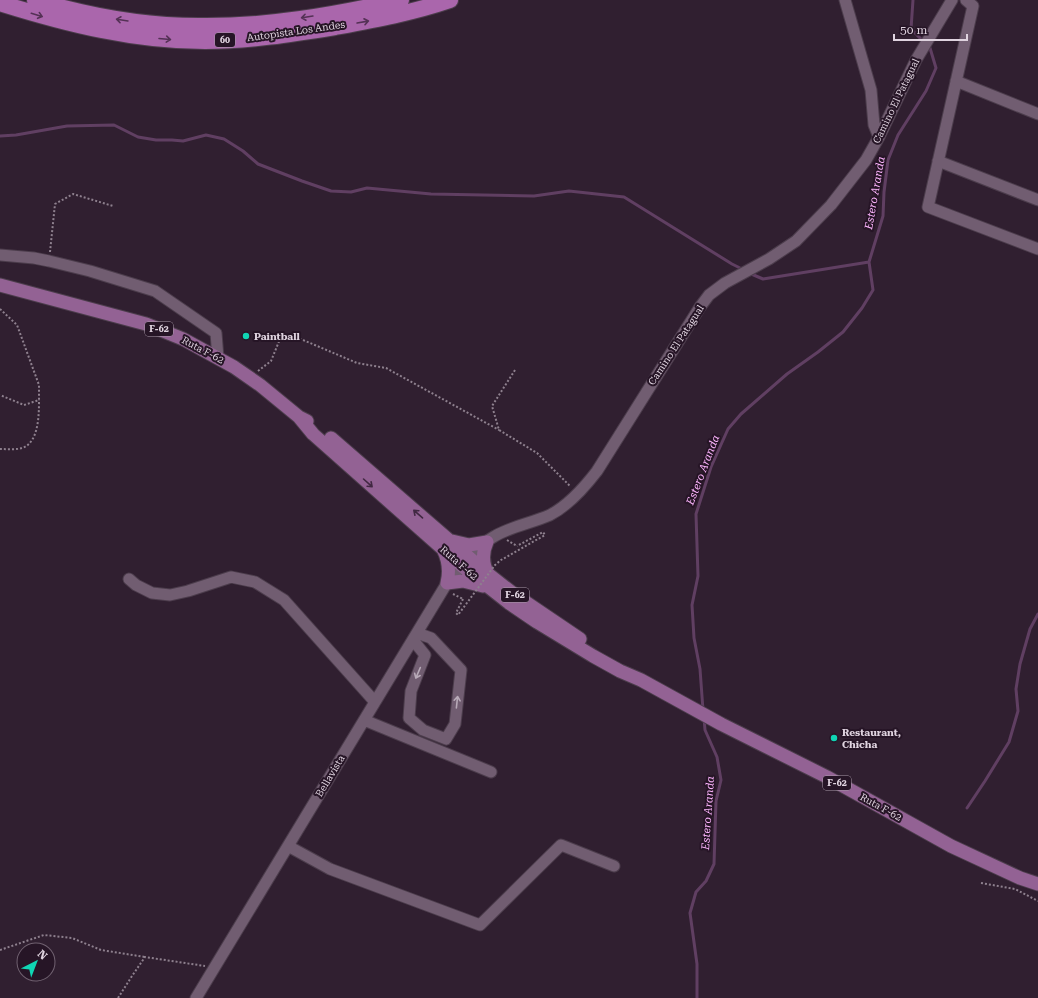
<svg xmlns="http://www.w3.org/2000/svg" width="1038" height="998" viewBox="0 0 1038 998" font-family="'Roboto Serif',serif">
  <rect width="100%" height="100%" fill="#301f30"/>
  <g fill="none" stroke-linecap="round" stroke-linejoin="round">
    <path stroke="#603f62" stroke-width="3" d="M913,0L911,29L924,42
      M0,136L16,135L67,126L114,125L138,137L156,140H172L183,141L206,135L224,139L243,151L258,164L302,181L331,191L351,192L367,188L431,194L534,196L569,191L624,197L732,264L744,270
      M749,273L763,279L869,262
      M703,710L700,669L694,638L692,605L698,576L696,514L711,467L728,429L741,414L787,374L818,352L843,332L862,308L873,290L869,262L883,216L884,192L888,160L898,135L926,91L936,68L930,48L928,46
      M967,808L985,781L1009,742L1018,711L1016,689L1020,664L1030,629L1038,614
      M697,998V964L690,913L696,892L706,881L714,864L716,801L721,780L717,757L705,730L704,718"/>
    <defs>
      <path id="minor" d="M845,0L871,90L874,125L879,137
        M966,0L973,6L928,207L1038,249
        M956,81L1038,114
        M938,161L1038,200
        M0,255L34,258L49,261L90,271L155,291L216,333L218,358
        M129,579L136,585L152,593L170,595L188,591L231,577L255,582L284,600L375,702
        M413,640L425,655L411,691L409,718L423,730L446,739L455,724L461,670L431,638L417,633
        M364,720L491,772
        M288,846L330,869L480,925L561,845L614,866
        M196,998L447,583C460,568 477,546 495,536C512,526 532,523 550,515C569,505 584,488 597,471L700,307L709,295L725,283L769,259L796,241L831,205L866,160L879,137L916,60L952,0"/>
      <path id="major" d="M0,285L146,324L183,339L234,367L260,385L299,417L307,421
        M299,417L313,434L462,566L509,603L537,622L593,656L620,671L641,680L721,724L827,777L951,846L1020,878L1038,884
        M331,438L488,574L515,595L580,639
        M452,541L469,545L487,542
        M487,542C482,553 482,563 488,574
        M443,549C449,561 450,571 447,583L463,581L483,586"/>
      <path id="highway" d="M35,0C88,16 143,26 199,26C267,27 335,15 401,0
        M0,3C67,24 135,41 205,41C248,41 292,34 335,27C373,20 412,13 450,0"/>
    </defs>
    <use href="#minor" stroke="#4c3d4c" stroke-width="13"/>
    <use href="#major" stroke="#4c3d4c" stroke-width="15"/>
    <use href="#highway" stroke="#4c3d4c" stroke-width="18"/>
    <path stroke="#8e808e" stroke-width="2" stroke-dasharray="2 2" stroke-linecap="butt" d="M50,252L55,204L73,194L113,206
      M0,309L17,325L39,385V400L24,405L0,395
      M515,370L492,406L499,430L537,453L570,486
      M258,371L271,361L280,339L296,337L357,363L386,368L499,430
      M0,449C7,449 16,450 22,448C39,443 39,414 39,400
      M507,540L517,546
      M453,594L463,599
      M981,883L1015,889L1038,901
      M0,950L44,935L72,938L101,950L145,957
      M118,998L132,976L145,957L205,966"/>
    <use href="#minor" stroke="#715d71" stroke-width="11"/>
    <use href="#major" stroke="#936294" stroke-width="13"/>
    <use href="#highway" stroke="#aa66ac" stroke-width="16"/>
    <path stroke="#8e808e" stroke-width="2" stroke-dasharray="2 2" stroke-linecap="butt" d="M463,599L456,613L458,615L495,565L501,560L545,535L543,532L517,546"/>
  </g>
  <defs><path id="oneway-shaft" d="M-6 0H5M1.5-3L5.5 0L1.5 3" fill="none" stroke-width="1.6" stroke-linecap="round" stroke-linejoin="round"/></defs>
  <g stroke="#543155">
    <use href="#oneway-shaft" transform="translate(37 15) rotate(17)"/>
    <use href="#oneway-shaft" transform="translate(307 17) rotate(171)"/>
    <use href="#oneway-shaft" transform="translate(122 20) rotate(-171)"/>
    <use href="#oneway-shaft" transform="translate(363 22) rotate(-10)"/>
    <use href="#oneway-shaft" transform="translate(165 39) rotate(5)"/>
  </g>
  <g stroke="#412842">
    <use href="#oneway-shaft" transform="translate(368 483) rotate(42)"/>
    <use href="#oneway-shaft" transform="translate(418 514) rotate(-139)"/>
  </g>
  <g stroke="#b8aab8">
    <use href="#oneway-shaft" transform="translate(418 673) rotate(113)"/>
    <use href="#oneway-shaft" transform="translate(457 702) rotate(-84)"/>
  </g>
  <g fill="#10d5b4" stroke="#261526" stroke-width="1.5">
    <circle cx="246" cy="336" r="4"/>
    <circle cx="834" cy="738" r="4"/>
  </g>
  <g text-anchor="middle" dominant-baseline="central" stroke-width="4" stroke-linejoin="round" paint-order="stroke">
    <g fill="#261526" stroke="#a89aa8" stroke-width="1">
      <rect x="215" y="33" width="20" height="14" rx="3"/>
      <rect x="145" y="322" width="28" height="14" rx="3"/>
      <rect x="501" y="588" width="28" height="14" rx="3"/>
      <rect x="823" y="776" width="28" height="14" rx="3"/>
    </g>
    <g font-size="9" font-weight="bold" fill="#dfd3df">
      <text x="225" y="40">60</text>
      <text x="159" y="329">F-62</text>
      <text x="515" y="595">F-62</text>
      <text x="837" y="783">F-62</text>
    </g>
    <g font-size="10" fill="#dfd3df" stroke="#261526">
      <text transform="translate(296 31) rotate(-8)">Autopista Los Andes</text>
      <text transform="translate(896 101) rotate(-64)">Camino El Patagual</text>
      <text transform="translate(676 345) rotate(-57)">Camino El Patagual</text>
      <text transform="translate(203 350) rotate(28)">Ruta F-62</text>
      <text transform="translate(459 563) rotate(41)">Ruta F-62</text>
      <text transform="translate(330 776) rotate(-59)">Bellavista</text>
      <text transform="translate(881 807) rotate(29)">Ruta F-62</text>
    </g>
    <g font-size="10" font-weight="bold" fill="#dfd3df" stroke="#261526" text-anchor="start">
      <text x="254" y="336">Paintball</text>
      <text x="842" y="732">Restaurant,<tspan x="842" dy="12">Chicha</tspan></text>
    </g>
    <g font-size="11" font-style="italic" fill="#fcb4fd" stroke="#261526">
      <text transform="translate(875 193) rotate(-80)">Estero Aranda</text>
      <text transform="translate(703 470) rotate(-69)">Estero Aranda</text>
      <text transform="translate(708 813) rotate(-86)">Estero Aranda</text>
    </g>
  </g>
  <g transform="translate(36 962) rotate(42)"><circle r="19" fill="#261526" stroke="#706170"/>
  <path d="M0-3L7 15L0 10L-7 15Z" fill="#10d5b4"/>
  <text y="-6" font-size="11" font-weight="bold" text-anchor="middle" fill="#dfd3df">N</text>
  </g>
  <path d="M894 34v6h73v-6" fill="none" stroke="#dfd3df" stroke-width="2"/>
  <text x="900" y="34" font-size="12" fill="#dfd3df" stroke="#261526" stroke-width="3" paint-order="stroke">50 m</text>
</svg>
